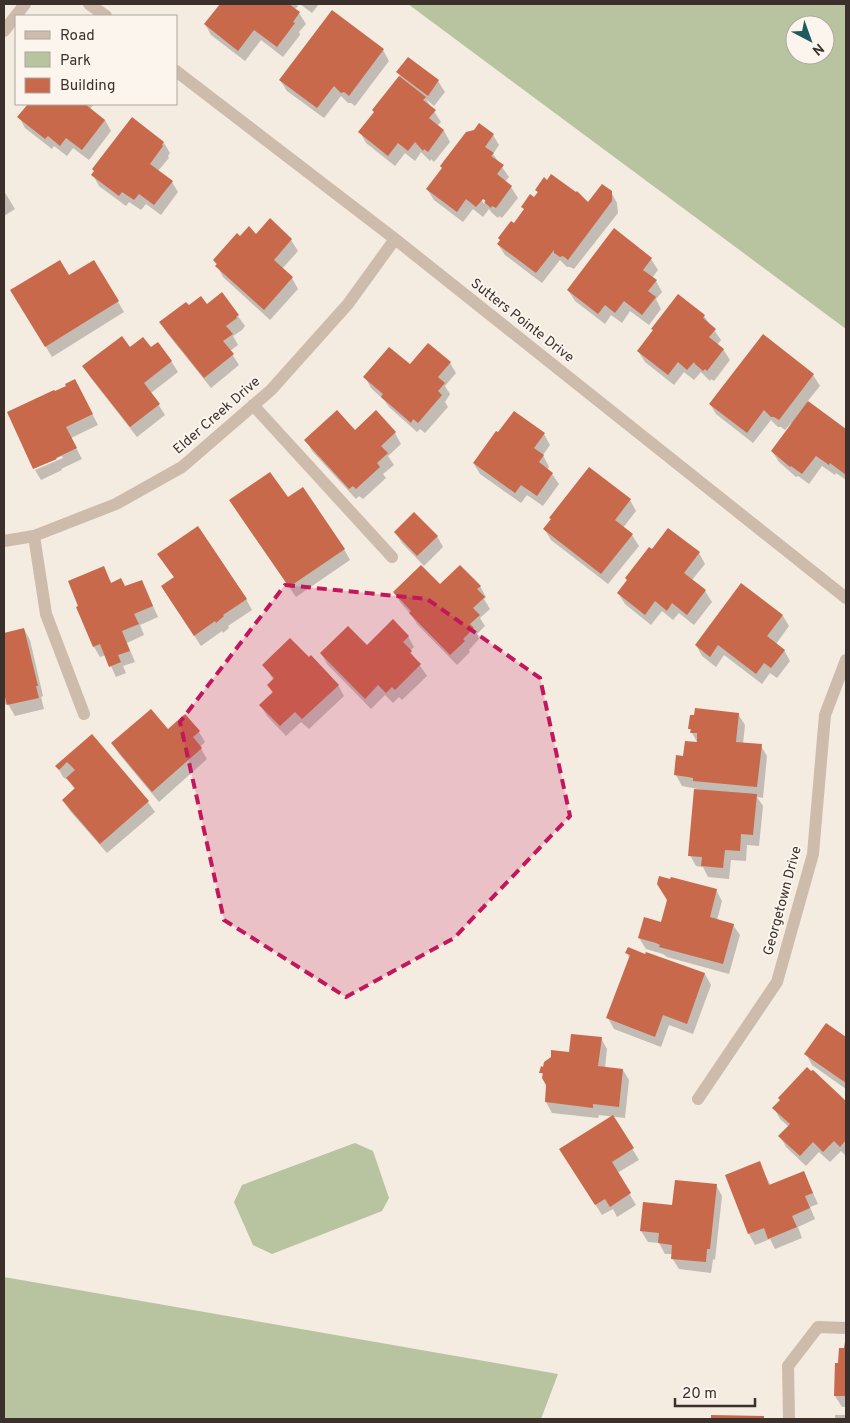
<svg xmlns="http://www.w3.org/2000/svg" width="850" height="1423" viewBox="0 0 850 1423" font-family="Overpass,sans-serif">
  <rect width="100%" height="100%" fill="#f4ebe1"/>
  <path fill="#b8c4a0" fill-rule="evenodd" d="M408,4H846V329ZM795,25H825V55H795Z
    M355,1143L373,1151L389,1198L382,1211L272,1254L253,1245L234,1202L242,1185Z
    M4,1277L558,1374L541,1419H4Z"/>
  <path fill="#0003" fill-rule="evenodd" d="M222,4H296L298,6L295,9L299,13L306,24L299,32L300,35L283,57L261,40L245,61L211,35L205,24Z
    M300,4H319L312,13Z
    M383,50L389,61L355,106L351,103H348L341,96L324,118L287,91L280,80Z
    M408,58L438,81L445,92L434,106L426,99L441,122L437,126L444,131L450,142L434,162L431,159L430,161L421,152L415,161L405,153L395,166L366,143L360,132L375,113L374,110L400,76L398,72Z
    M29,104H94L90,109L105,120L111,131L89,160L73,148L67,156L54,146L52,149L25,128L19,117Z
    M493,135L499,145L493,154L509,177L505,182L511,187L518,198L502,218L499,216L498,218L492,213L489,209L483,217L473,209L463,222L434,200L427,189ZM481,192L486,202L484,204L478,194Z
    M164,143L170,153L168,156L169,158L158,171L172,182L178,192L161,215L146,204L141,210L129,202L126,206L99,186L93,175Z
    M536,190L588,204L611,192L617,203L618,213L574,269L570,267H567L560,260L542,283L505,255L498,244L525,211L523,207L534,199L538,193Z
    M4,191L15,209L4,216Z
    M270,220L291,240L298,251L282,269L292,278L298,289L270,320L223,277L214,260L240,238L256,235Z
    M614,230L651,259L658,270L652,278L656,281L662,292L656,299L661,309L649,325L630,311L622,323L611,315L605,324L575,301L568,290Z
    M94,261L124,312L52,357L18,301L69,276Z
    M222,294L245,326L242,330L233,336L238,345L230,351L239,365L211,388L167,333L161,323L189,307L207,306Z
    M704,316L721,340L717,345L723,349L730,360L714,381L711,379L710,381L701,372L694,380L684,372L674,385L645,362L638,351Z
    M764,336L813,375L820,386L807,402L846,432V480L836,473L835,475L822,466L809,484L798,476L796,477L779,462L772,451L793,424L791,423L785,430L781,427H778L771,420L753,443L716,414L710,404Z
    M130,349H151L171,361L178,372L151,393L165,415L137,437L90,377L84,367Z
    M450,363L456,373L445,386L450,394L445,402L448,407L425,433L420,429L417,432L389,407L384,400L371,388L365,377L410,366Z
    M81,392L98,425L71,438L82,459L61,469L62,470L41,480L35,470L63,458L62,456L34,468Z
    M376,412L395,433L401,444L388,456L394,465L383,474L386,478L363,499L359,496L356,499L312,451L306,440L355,431Z
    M544,434L550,445L543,455L549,467L547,470L552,474L559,484L543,506L527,495L521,503L480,474L474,464Z
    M288,499L344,549L350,560L296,597L237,511Z
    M630,500L636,511L623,528L632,535L639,546L608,584L551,540L545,530Z
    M395,532L437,536L443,547L424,566L402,543Z
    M699,553L705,564L692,580L705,591L712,602L694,625L679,613L673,620L662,611L651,625L625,604L618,593Z
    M165,565L246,599L252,610L228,626L229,628L223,633L222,631L201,646L162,587L175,578Z
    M103,568L112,584L125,587L142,582L158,617L140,625L144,635L127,643L135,662L123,666L126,673L116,677L106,655L100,657L94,647L77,607Z
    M439,586H480L486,597L484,599L490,609L480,618L485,626L477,634L479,639L469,650L470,652L457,665L417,624L412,616L401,603L394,593Z
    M783,616L789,626L776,644L784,650L790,661L777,678L770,673L762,684L724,655L716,667L702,656L696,645Z
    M24,629L30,640L43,696L41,697L44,709L15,716L8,704L4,705V634Z
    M408,636L414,647L410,651L427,676L402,700L399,697L393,703L385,695L371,709L327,664L321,653L367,647Z
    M264,665L338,685L344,696L309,729L301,722L286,736L267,716L261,706L273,694L269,686L274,681Z
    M738,714L745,725L743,744L761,746L767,756L763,798L757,797L763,806L759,846L747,845L746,861L731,860L729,879L708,877L703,867L696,866L690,855L703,790L682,786L676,775L685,757L698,744L690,729Z
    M168,730L199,732L205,742L200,747L207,759L159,802L119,754L112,743Z
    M92,735L148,802L155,812L107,853L70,811L63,800L75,790L67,778L66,779L63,777L57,766Z
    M716,890L722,901L717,920L733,925L740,935L729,974L667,957L663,954L646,949L639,938Z
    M627,953L646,955L647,953L705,974L711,985L693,1034L669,1025L661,1047L614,1029L608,1018L630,959Z
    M826,1025L846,1039V1089L812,1065L806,1054Z
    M601,1038L607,1049L605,1068L623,1070L629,1080L625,1118L599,1115L598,1118L552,1113L546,1102L548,1085L541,1072L570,1054Z
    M813,1071L846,1103V1156L841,1151L830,1162L819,1152L806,1166L786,1147L780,1136L789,1127L780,1119L774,1108Z
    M613,1117L639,1160L617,1173L636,1205L617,1217L613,1209L602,1215L567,1160Z
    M759,1163L771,1186L804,1173L818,1204L810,1207L815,1219L798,1227L802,1238L775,1249L770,1239L755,1245L749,1234L726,1176Z
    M716,1185L722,1196L715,1260L713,1259L711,1273L679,1269L672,1258L673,1254H665L659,1243L648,1242L641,1231L673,1206Z
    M846,1346V1407H842L835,1396L840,1349H845Z
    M835,1415H846V1419H835Z
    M713,1416L763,1418L764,1419H712Z"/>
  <path fill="#c8694b" d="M220,4H289L300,12L293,22L295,23L277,47L254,30L238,51L204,24Z
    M332,10L384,49L349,96L344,92L341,93L334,86L317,108L279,80Z
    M408,57L439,80L428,96L396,72Z
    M399,76L426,97L423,100L436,110L429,118L444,130L428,152L424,149L423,151L415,142L408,151L398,143L388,156L358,132L374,112L372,110Z
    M28,104H85L105,120L82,150L66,138L60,146L48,136L45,139L17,117Z
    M132,117L164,142L162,145L163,146L150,164L173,181L154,205L139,194L134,200L122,192L119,196L91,175L94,171L92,169Z
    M479,123L494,134L485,147L494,153L491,156L504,165L497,174L512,186L496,208L492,206L491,208L484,202L486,201L483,199L476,207L466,199L457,212L426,189L442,168L440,166L466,132L474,130Z
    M551,174L576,192L577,191L588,202L602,184L612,191V201L568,260L563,256L560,257L554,253V250L536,273L497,244L500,240L498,238L511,221L514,223L524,209L521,207L530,194L534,197L538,192L535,190L544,177L547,180Z
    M270,218L292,239L274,260L293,277L264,310L215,266L217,264L213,260L237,233L240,236L249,226L256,234Z
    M614,228L652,258L643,270L657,280L648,291L656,297L642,315L624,301L615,313L605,305L598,314L567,290Z
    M60,260L69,275L94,260L119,301L45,347L10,290Z
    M222,292L239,315L236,317L237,318L226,326L233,334L223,341L234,354L204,378L159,322L186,302L189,305L201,296L207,304Z
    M678,294L705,315L703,318L716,329L709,337L724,349L707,371L705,369L703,371L695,364L694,362L687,370L678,362L668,375L637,351L653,330L651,329Z
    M763,334L814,374L779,420L774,417H771L764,410L747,433L709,404Z
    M122,336L130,347L143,337L151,347L158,342L172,361L144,383L160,404L130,427L82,366Z
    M428,343L451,362L438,377L445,383L438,391L442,395L418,423L413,419L411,423L381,397L383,394L363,377L389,347L410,364Z
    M75,379L93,414L66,427L77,448L56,458L57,459L33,469L7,412L54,390L55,391L66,386L65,384Z
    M808,401L846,429V475L830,463L829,465L816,456L802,474L791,466L790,467L771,451Z
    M337,410L355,430L376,410L396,432L381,446L388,453L377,463L380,467L356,489L353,486L349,489L304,440Z
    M514,411L545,433L534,448L544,455L539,462L553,473L537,496L521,485L515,493L473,463L496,431L498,432Z
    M589,467L631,499L615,520L633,534L601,574L543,529L551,519L549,518Z
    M270,472L288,497L303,487L345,549L289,587L229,500Z
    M414,512L438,536L417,556L394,532Z
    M198,526L247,599L223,615L224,616L216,623L215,621L194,636L161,586L174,577L157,554Z
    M668,528L700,552L684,573L706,590L687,615L672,603L667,611L655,601L645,615L617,593L627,580L625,578L649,547L652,549Z
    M421,565L440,584L460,565L481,586L477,589L485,597L473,608L480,615L470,624L474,628L463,639L465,641L450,655L409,613L411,611L393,592Z
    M104,566L111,583L121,578L125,586L142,580L153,606L134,614L139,624L122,631L130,651L118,655L121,662L109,667L100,644L93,647L76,607L78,606L68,581Z
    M741,583L783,615L767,636L785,650L771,668L764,663L756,674L718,645L710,657L695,645Z
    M393,619L409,636L403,642L412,651L410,653L421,664L395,690L392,687L386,693L378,685L365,699L320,653L348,626L367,645Z
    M24,628L38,686H36L39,698L7,705L4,693V633Z
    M290,638L309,657L311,655L339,685L302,719L295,712L280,726L259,705L273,692L267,685L274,678L262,665Z
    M695,708L739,713L736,742L762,744L757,787L693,781V778L688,777L674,775L676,755L683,756L685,741L697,742V733H690L691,729H688L690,715H694Z
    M151,709L168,729L185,714L200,731L193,737L202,748L152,792L111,743Z
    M92,734L149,801L100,844L62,800L75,788L66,778L75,770L67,762L59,770L55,766Z
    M694,789L757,794L753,835L741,834L740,851L725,850L723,868L701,866L702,857L688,856Z
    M659,876L670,879L671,877L717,889L710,917L734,924L723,964L659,947L660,945L656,943L638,938L644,917L661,922L667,900L657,884Z
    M628,947L645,954L646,952L705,973L687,1024L663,1015L655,1037L606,1018L630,955L625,953Z
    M826,1023L846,1037V1083L804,1054Z
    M571,1034L602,1037L598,1066L623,1069L619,1107L593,1104V1108L545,1102L546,1085L542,1078L543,1073H539L541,1066L543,1067L544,1062L551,1057V1050L569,1052Z
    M807,1067L811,1071L813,1070L846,1101V1140L840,1147L834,1141L823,1152L813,1142L800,1156L778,1136L790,1124L772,1108L780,1100L778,1098Z
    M613,1115L634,1148L612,1162L631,1193L610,1207L605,1199L595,1205L559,1149Z
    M760,1161L769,1185L804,1171L813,1193L805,1196L810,1208L792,1216L797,1227L768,1239L764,1228L748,1234L725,1175Z
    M675,1180L717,1184L710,1249H707L706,1262L671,1259L672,1245L658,1243L659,1233L640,1231L643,1202L672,1205Z
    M845,1342L846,1396H834L835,1363H838L839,1348H844Z
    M711,1415L764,1416V1419H711Z"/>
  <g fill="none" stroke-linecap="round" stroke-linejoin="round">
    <path stroke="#cdbbac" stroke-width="12" d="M89,4L106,16
      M4,31L25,4
      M176,71L395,239L846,598
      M253,405L392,557
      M34,536L46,614L84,714
      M4,541L34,536L116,504L182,467L271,390L348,304L395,239
      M698,1099L777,982L813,854L825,715L846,660
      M789,1419L788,1366L818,1327L846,1328"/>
  </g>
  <path fill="#c2185b" fill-opacity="0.2" stroke="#c2185b" stroke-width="4" stroke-dasharray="10 6" stroke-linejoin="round" d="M285,585L427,599L540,678L570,816L454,938L346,997L224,920L180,722Z"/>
  <g text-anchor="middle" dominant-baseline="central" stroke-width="4" stroke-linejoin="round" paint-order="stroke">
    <g font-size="14" fill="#3b302b" stroke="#fbf5ee">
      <text transform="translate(522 321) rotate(38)">Sutters Pointe Drive</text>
      <text transform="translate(217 416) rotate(-41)">Elder Creek Drive</text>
      <text transform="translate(783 901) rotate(-75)">Georgetown Drive</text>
    </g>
  </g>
  <rect width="850" height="1423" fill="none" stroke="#3b302b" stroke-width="10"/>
  <rect x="15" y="15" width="162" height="90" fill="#fbf5ee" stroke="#aea6a0"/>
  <rect x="25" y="31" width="25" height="8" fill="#cdbbac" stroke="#aea6a0"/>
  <text x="60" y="40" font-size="15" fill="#3b302b">Road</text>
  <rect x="25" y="52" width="25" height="15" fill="#b8c4a0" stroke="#aea6a0"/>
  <text x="60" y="65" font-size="15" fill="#3b302b">Park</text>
  <rect x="25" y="78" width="25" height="15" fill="#c8694b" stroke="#aea6a0"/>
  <text x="60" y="90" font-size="15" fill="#3b302b">Building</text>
  <g transform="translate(810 40) rotate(139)"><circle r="24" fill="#fbf5ee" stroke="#aea6a0"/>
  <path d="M0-4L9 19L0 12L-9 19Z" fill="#1f5a5e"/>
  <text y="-8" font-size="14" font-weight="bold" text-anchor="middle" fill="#3b302b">N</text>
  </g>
  <path d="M675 1398v8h80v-8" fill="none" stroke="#3b302b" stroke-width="2.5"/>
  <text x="682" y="1398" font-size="15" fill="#3b302b" stroke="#fbf5ee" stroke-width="4" paint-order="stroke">20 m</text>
</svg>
